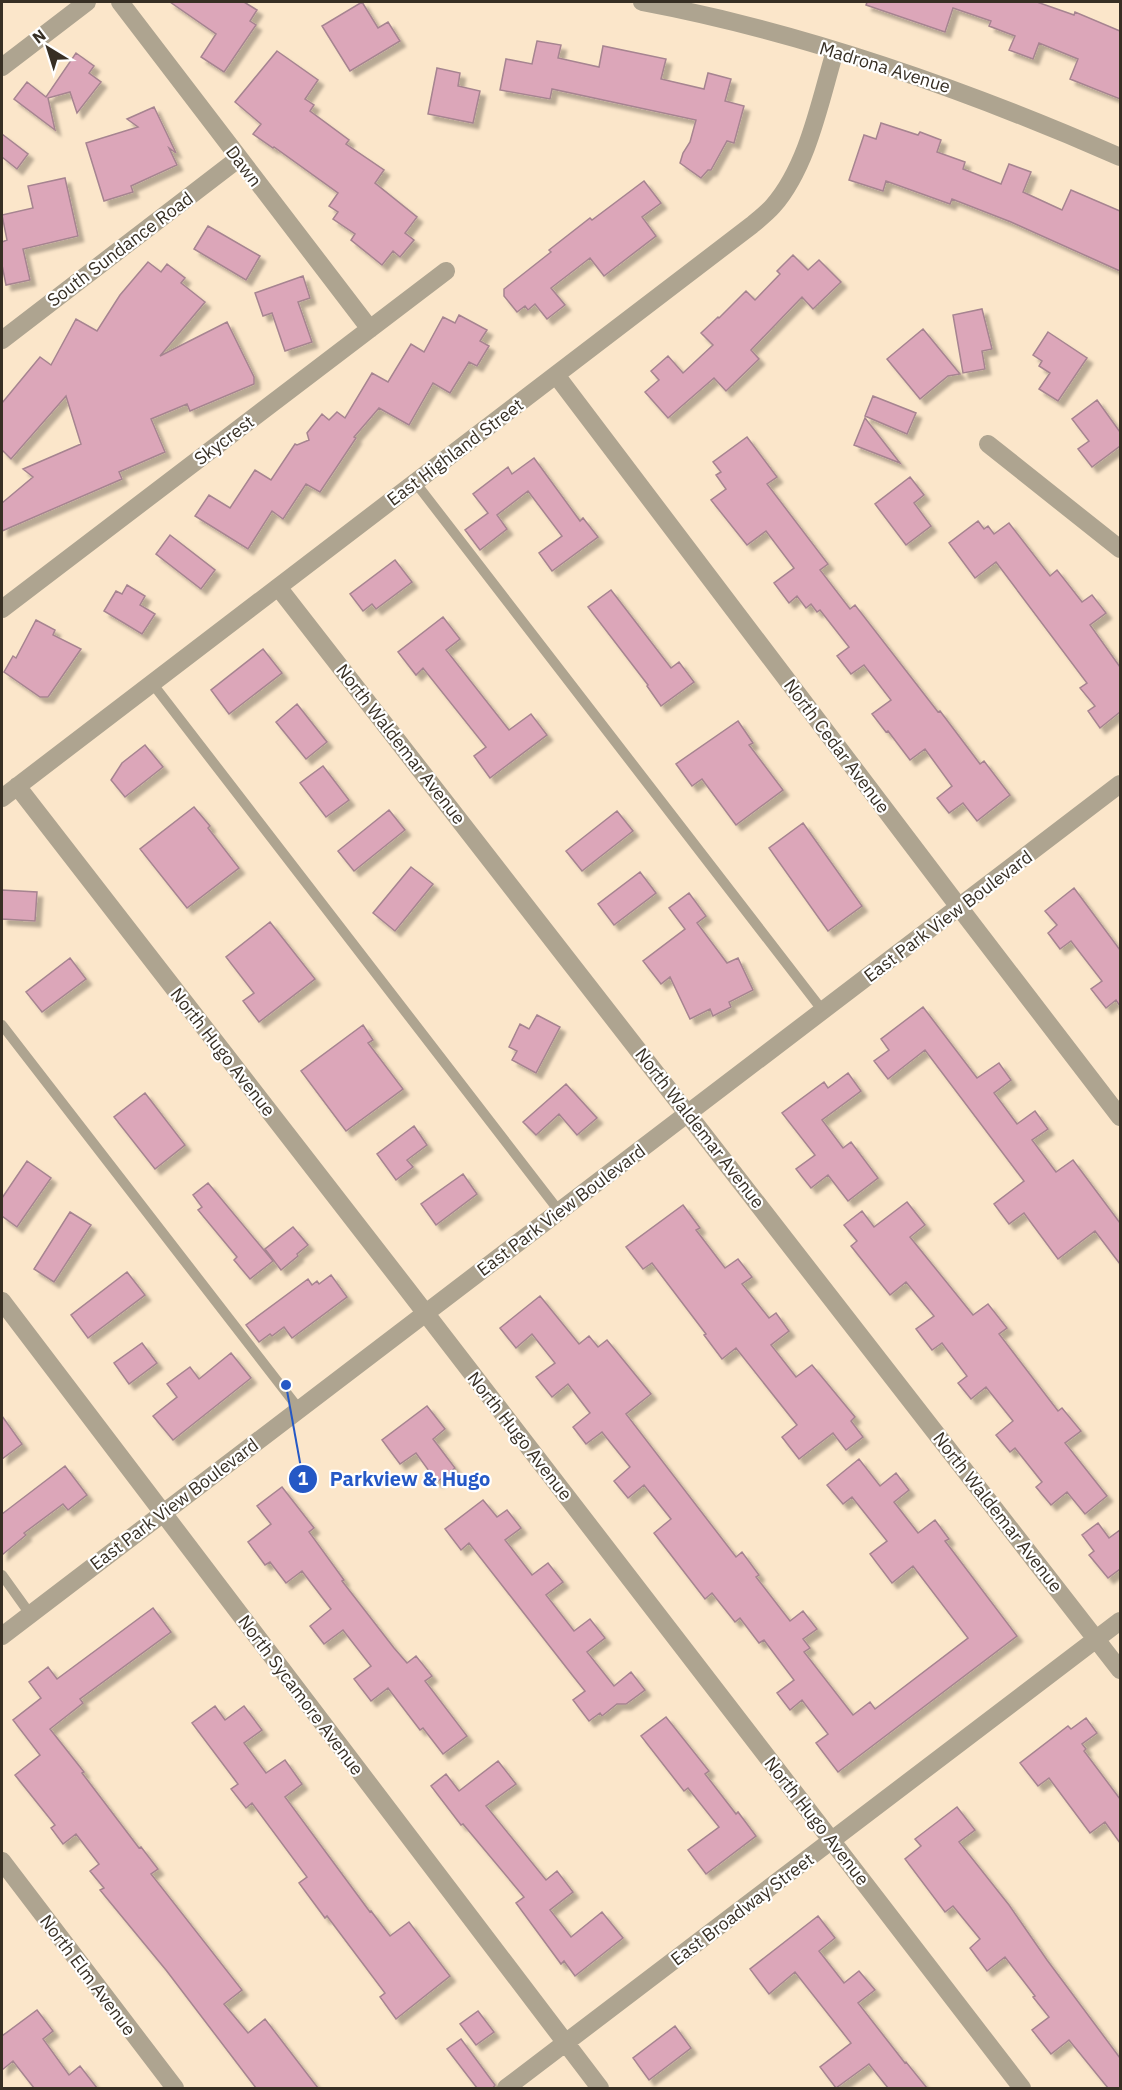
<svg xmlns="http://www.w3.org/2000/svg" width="1122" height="2090" viewBox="0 0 1122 2090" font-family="'IBM Plex Sans',sans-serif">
  <defs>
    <filter id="shadow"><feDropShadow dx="5.5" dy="5.5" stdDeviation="1.5" flood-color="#0004"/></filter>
  </defs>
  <rect width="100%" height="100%" fill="#fbe6ca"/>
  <path fill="#dca6b9" stroke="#a68490" stroke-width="1.5" filter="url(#shadow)" d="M170,2H244L257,10L250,21L256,25L224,72L201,57L216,34Z
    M362,2L378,28L388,22L400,41L350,71L322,26Z
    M867,2H1037L1074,15L1075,12L1120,31V99L1070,79L1078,59L1039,43L1033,59L1009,50L1015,36L989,26L991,21L953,8L945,32L866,5Z
    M537,41L561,45L558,58L599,67L603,46L666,59L661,79L704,89L708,73L731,79L725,101L744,106L734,143L727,141L711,170H708L701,178L680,163L683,153L690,142L696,120L552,89L550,99L500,90L506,59L532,64Z
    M277,51L318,80L305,99L314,105L310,111L349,140L346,144L384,170L375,183L417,217L405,233L414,240L400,257L393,251L382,265L351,240L355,234L333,219L338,212L329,206L338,193L274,147L273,148L253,134L261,124L235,102Z
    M76,53L94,66L89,73L101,82L77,113L70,92L48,98L55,130L14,99L27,82L46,97Z
    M437,68L460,73L458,86L480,91L473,123L428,114Z
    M154,107L176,153L169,148L177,165L131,186L133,192L104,201L86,143L138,127L127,119Z
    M881,123L918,135L920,132L941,140L937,152L965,162L963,169L1001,184L1009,164L1031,172L1023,192L1062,210L1071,190L1120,211V271L1011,222L952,199L950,204L886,181L883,191L849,180L864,135L876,139Z
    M2,134L28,154L17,169L2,157Z
    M65,178L78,236L23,249L30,280L6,285L2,265V242L7,240L2,215L33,208L28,186Z
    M644,181L661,203L642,217L656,236L604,276L590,258L551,288L565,305L547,319L535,304L528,310L525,306L517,312L504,296V289L551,252L549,250L590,218L592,220Z
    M208,226L260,256L246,280L194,249Z
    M793,255L808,270L819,260L841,282L813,309L802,297L751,350L759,359L726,391L714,378L668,418L645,392L659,380L651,371L668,356L683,373L713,345L701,333L718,317L719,318L746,291L755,300L780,274L777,271Z
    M148,262L161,272L167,264L185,278L181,283L205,302L160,356L227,322L254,377V384L190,411L187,404L151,419L165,452L119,472L122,479L2,531V503L33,477L23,469L81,444L66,396L11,459L2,450V403L40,357L51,365L76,319L97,331L120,295Z
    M303,276L310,298L298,302L312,342L285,351L272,313L263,316L255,293Z
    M982,309L992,349L982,351L985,369L963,373L953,315Z
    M459,315L487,330L480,341L489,346L477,366L469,362L450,393L433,383L409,425L379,408L354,437L356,438L320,492L306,484L283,519L272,511L248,549L195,516L209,495L230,508L255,470L271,480L295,444L297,445L309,440L307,433L322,414L329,420L337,412L345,418L372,373L388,382L411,344L424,352L443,317L455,323Z
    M923,329L960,374L948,376L920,399L887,359Z
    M1048,332L1087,358L1058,401L1039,389L1050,373L1039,366L1042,361L1033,355Z
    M873,396L916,413L907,434L865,416Z
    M1097,400L1120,432V446L1092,467L1078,449L1089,441L1072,419Z
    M865,418L900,463L854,445Z
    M747,437L777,477L767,484L828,564L820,570L850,609L855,605L938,712L940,711L980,764L984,761L1010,795L977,821L963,803L949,813L937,798L952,786L925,749L910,760L888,731L886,732L872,714L891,700L864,665L851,674L837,656L849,647L820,610L817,612L811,604L806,608L797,596L789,603L774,583L794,568L766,531L747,545L711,500L726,489L716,475L721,472L713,462Z
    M534,458L580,521L583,518L598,537L552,571L539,553L562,536L528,491L497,515L507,529L480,550L465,530L488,513L473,494L508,467L512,474Z
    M910,477L924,495L914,503L931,526L906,545L875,504Z
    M978,521L984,529L988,526L994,534L1009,523L1050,576L1057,570L1082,602L1092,595L1106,613L1090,625L1120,667V712L1100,728L1088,711L1095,706L1080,688L1087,683L996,562L975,578L949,543Z
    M170,535L215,570L201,589L156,554Z
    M395,560L412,582L376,609L372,604L363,611L350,594Z
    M127,585L145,596L140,605L155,614L142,634L104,611L116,591L122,594Z
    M611,590L671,668L679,662L694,682L661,706L647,686L648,685L588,607Z
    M443,617L460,639L446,650L509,730L531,714L547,735L490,778L474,756L486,747L423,668L416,675L398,652Z
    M36,620L55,630L53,635L81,649L48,697H40L4,672L13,656L16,658Z
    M263,649L282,673L229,714L211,690Z
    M297,704L327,742L306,759L276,722Z
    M738,721L753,743L749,745L783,790L736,825L702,779L692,786L676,764Z
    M145,745L163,767L125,797L111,780L122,763Z
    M323,766L349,800L326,817L300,783Z
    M194,807L210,826L208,828L239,868L187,908L140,849Z
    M389,810L405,830L354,871L338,851Z
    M617,811L633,831L582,871L566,851Z
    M803,823L862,906L828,931L769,848Z
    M411,867L433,884L395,931L373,913Z
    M640,872L656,893L614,925L598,904Z
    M1074,888L1120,950V1006L1116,1000L1106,1008L1091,989L1102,981L1071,941L1060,949L1048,933L1057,925L1045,911Z
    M2,890L37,892L35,921L2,919Z
    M689,893L706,916L697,923L727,963L738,958L753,990L729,1002L731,1007L713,1016L710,1009L690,1019L670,977L661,984L643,961L685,929L669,908Z
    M270,922L315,979L259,1022L243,1001L254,993L226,957Z
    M70,958L86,979L42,1012L26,992Z
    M923,1007L977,1078L999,1063L1011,1080L994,1093L1017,1124L1035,1111L1048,1129L1032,1140L1056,1172L1073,1160L1120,1223V1264L1095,1231L1058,1259L1024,1213L1009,1224L994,1204L1024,1181L925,1050L888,1079L874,1061L889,1050L881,1039Z
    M537,1015L560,1027L536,1073L512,1060L517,1051L509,1047L520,1024L529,1029Z
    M363,1025L373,1040L368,1043L403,1089L346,1131L301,1071Z
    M848,1073L861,1091L822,1120L843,1148L851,1142L878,1178L848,1201L828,1175L811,1188L796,1169L815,1155L782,1113L824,1082L828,1088Z
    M566,1084L597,1118L577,1135L559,1114L536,1135L523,1122Z
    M145,1093L185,1145L155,1169L114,1117Z
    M414,1126L427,1145L407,1160L413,1167L396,1180L377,1154Z
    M27,1161L51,1178L17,1227L2,1216V1198Z
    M463,1174L477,1194L436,1225L421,1204Z
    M208,1183L273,1261L250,1279L234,1260L237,1257L198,1210L202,1207L193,1195Z
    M907,1202L925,1225L910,1237L973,1315L988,1304L1007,1328L999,1334L1058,1411L1062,1408L1081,1431L1065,1443L1107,1496L1085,1514L1067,1492L1051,1505L1036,1487L1042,1482L1015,1448L1010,1452L996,1435L1013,1421L986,1387L971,1399L958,1383L967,1376L942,1343L932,1350L916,1329L934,1316L906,1282L890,1295L851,1246L857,1241L844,1225L862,1211L874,1227Z
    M683,1205L700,1228L696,1230L725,1268L738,1259L752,1277L742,1284L769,1318L776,1313L789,1331L771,1345L796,1377L812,1365L855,1417L851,1421L863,1437L846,1450L833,1433L799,1459L782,1437L797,1425L736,1348L722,1359L704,1335L706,1334L652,1263L643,1269L626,1247Z
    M70,1212L91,1225L54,1282L34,1269Z
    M293,1227L308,1245L297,1254L298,1256L281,1270L265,1249Z
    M127,1272L145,1295L88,1338L71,1315Z
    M331,1275L347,1297L292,1338L284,1327L272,1336L270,1334L259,1342L246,1325L308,1279L312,1285L317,1281L319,1284Z
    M540,1296L579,1344L589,1336L598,1347L607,1340L651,1394L626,1414L736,1557L742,1552L759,1575L756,1577L790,1621L803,1611L817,1629L803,1639L810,1648L804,1652L853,1715L870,1702L875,1709L968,1638L913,1566L892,1583L870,1554L887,1541L852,1497L843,1504L827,1485L859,1459L880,1486L896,1473L909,1490L894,1502L918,1533L935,1520L949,1539L945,1541L1017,1636L838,1772L816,1743L828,1734L802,1700L790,1710L777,1693L794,1680L764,1640L759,1643L740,1618L735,1622L712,1593L705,1599L654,1533L671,1519L644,1485L628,1498L614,1481L630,1467L602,1432L586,1444L573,1427L590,1413L568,1384L552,1397L536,1377L555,1363L532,1334L516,1348L500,1328Z
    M142,1343L157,1363L129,1384L114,1363Z
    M231,1353L251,1378L173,1440L153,1416L177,1397L167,1384L190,1367L199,1379Z
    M427,1406L445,1429L433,1439L455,1468L437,1482L416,1453L400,1464L382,1440Z
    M2,1416L22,1444L2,1459Z
    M65,1466L87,1495L68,1510L63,1504L24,1533L26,1535L2,1555V1514Z
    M282,1487L314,1528L309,1532L344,1580L342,1581L394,1648L407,1663L416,1656L432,1676L425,1681L467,1736L443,1754L423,1728L420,1730L388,1688L371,1701L354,1679L371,1666L343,1630L324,1644L310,1626L331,1609L302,1571L286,1583L270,1562L265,1565L248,1542L271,1524L257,1506Z
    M483,1500L497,1517L507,1510L521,1528L505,1540L532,1575L548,1563L563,1582L546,1595L574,1631L590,1619L605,1638L587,1652L614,1686L631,1672L645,1690L626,1704H617L602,1716L600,1713L589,1721L573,1700L585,1691L573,1676L469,1543L461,1550L445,1529Z
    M1098,1523L1109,1538L1120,1530V1569L1108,1578L1089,1555L1094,1551L1082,1535Z
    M153,1608L171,1632L80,1699L83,1703L50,1729L84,1772L82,1773L139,1848L141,1847L158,1869L151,1874L242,1990L224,2004L248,2033L265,2019L318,2088H256L166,1970L100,1890L104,1888L90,1871L99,1864L76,1834L63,1844L51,1828L55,1825L15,1775L40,1755L13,1720L41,1698L29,1682L48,1667L57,1679Z
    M215,1706L225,1720L244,1706L262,1730L244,1743L266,1773L285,1760L302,1784L285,1797L370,1912L371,1911L390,1936L409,1922L450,1976L396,2019L380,1997L385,1993L327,1916L325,1918L299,1883L307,1877L252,1803L246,1808L231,1789L238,1784L192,1723Z
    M666,1717L709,1771L705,1774L736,1814L738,1812L756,1836L706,1874L688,1850L719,1827L688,1788L684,1791L641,1736Z
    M1086,1718L1097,1733L1082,1744L1086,1749L1084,1751L1120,1799V1843L1105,1822L1090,1833L1049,1778L1038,1786L1020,1763L1068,1726L1071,1729Z
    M498,1761L516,1784L486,1806L546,1880L557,1871L573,1892L550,1910L571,1937L602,1912L623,1938L575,1976L564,1961L561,1964L516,1903L524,1897L463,1824L461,1825L431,1786L446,1774L459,1791Z
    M957,1807L975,1830L959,1842L1009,1905L1047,1960L1120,2058V2088H1108L1069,2040L1051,2054L1032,2030L1049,2017L1033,1997L1035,1996L1005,1957L987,1971L970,1948L980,1939L953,1906L945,1912L905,1859L921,1846L915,1839Z
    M818,1916L835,1938L819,1951L844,1983L859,1971L875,1990L858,2003L905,2063L906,2062L927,2088H888L869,2064L836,2088L820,2067L851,2043L795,1972L769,1994L750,1969Z
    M37,2010L53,2031L43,2039L69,2075L80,2066L97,2088H34L13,2061L2,2070V2036Z
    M478,2011L494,2032L476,2045L460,2024Z
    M675,2026L691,2048L649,2080L633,2058Z
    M461,2039L495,2085L493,2088H477L447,2049Z"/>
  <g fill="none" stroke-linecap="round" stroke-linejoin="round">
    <path stroke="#aea490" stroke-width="10" d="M415,482L823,1011
      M152,683L559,1211
      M2,1025L299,1409
      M2,1575L30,1614"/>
    <path stroke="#aea490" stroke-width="18" d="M120,2L370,329
      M642,2C807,33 967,90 1120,157
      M2,67L87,2
      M2,340L238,159
      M556,375L959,907L1120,1117
      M988,444L1120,549
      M278,587L1120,1670
      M2,609L446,271
      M17,786L407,1289L1022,2088
      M2,798L752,225C759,219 767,213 773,206C808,166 820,101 835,51
      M2,1301L600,2088
      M2,1636L1120,784
      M2,1861L175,2088
      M506,2088L1120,1621"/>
  </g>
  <g text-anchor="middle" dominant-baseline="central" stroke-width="4.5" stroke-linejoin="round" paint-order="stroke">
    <g font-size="18" fill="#372f24" stroke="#fff">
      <text transform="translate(885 67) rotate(17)">Madrona Avenue</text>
      <text transform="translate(244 166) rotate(53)">Dawn</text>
      <text transform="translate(120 249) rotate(-37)">South Sundance Road</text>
      <text transform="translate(224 440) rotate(-37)">Skycrest</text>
      <text transform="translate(455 452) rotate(-37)">East Highland Street</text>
      <text transform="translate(401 744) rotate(52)">North Waldemar Avenue</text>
      <text transform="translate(837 746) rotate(53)">North Cedar Avenue</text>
      <text transform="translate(948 916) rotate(-37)">East Park View Boulevard</text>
      <text transform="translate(223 1052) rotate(52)">North Hugo Avenue</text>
      <text transform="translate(700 1128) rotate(52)">North Waldemar Avenue</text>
      <text transform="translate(561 1210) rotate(-37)">East Park View Boulevard</text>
      <text transform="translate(520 1436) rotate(52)">North Hugo Avenue</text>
      <text transform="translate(174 1504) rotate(-37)">East Park View Boulevard</text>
      <text transform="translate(998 1512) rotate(52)">North Waldemar Avenue</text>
      <text transform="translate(301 1695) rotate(53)">North Sycamore Avenue</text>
      <text transform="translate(817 1821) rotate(52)">North Hugo Avenue</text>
      <text transform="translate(742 1909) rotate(-37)">East Broadway Street</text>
      <text transform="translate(88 1975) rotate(53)">North Elm Avenue</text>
    </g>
  </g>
  <path fill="none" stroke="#2558c5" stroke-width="2" d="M286 1385L303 1479"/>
  <g fill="#2558c5" stroke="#fff" stroke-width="2">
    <circle cx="286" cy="1385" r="6"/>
    <circle cx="303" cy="1479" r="15"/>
  </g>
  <g font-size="18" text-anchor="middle" font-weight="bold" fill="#fff">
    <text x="303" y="1485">1</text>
  </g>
  <g font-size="20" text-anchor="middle" font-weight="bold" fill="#2558c5" stroke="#fff" stroke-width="4.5" stroke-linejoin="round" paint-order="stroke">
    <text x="410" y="1486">Parkview &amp; Hugo</text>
  </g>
  <rect width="1122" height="2090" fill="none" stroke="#372f24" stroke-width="6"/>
  <g transform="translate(48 48) rotate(322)" stroke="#ffffff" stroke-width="4.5" paint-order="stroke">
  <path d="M0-4.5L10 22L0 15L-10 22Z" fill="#372f24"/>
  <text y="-9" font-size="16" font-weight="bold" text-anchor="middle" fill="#372f24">N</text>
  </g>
</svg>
